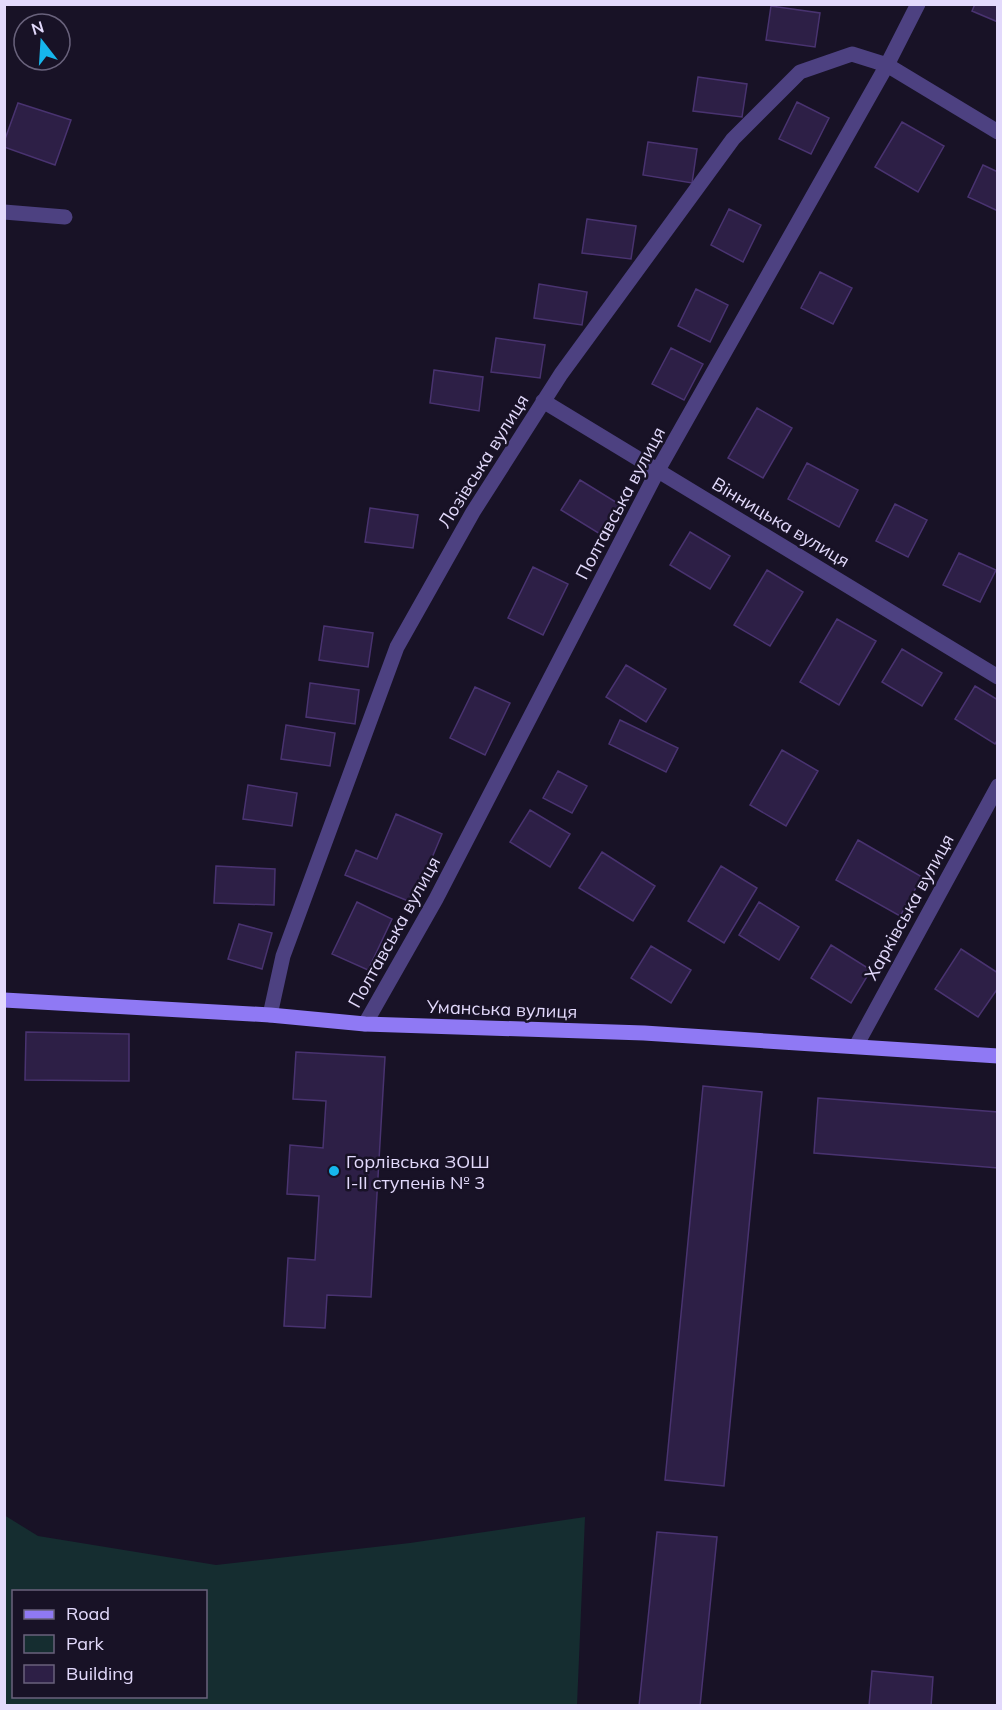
<svg xmlns="http://www.w3.org/2000/svg" width="1002" height="1710" viewBox="0 0 1002 1710" font-family="Mulish,sans-serif">
  <rect width="100%" height="100%" fill="#181226"/>
  <path fill="#152d30" fill-rule="evenodd" d="M4,1515L38,1536L216,1565L410,1543L585,1517L577,1705H5ZM14,1592H206V1696H14Z"/>
  <path fill="#2d1f46" stroke="#493370" stroke-width="1.5" d="M975,4H998V22L972,11Z
    M771,6L820,13L815,47L766,40Z
    M698,77L747,84L742,117L693,111Z
    M797,102L829,118L811,154L779,139Z
    M18,103L71,120L55,165L4,147V142Z
    M902,122L944,146L918,192L875,167Z
    M648,142L697,149L692,183L643,175Z
    M983,165L998,172V211L968,197Z
    M729,209L761,225L743,262L711,245Z
    M587,219L636,226L631,259L582,253Z
    M820,272L852,288L833,324L801,308Z
    M539,284L587,292L582,325L534,318Z
    M696,289L728,305L710,342L678,326Z
    M496,338L545,345L540,378L491,372Z
    M671,348L703,364L684,400L652,384Z
    M434,370L483,377L479,411L430,403Z
    M757,408L792,428L763,478L728,458Z
    M807,463L858,490L839,527L788,499Z
    M580,480L619,504L600,534L561,510Z
    M895,504L927,520L908,557L876,541Z
    M370,508L418,515L413,548L365,542Z
    M690,532L730,556L710,589L670,565Z
    M959,553L996,570L980,602L943,585Z
    M533,567L568,584L543,635L508,618Z
    M767,570L803,592L770,646L734,625Z
    M837,619L876,641L839,705L800,682Z
    M324,626L373,633L368,667L319,660Z
    M902,649L942,673L922,706L882,682Z
    M626,665L666,689L646,722L606,697Z
    M310,683L359,690L355,724L306,717Z
    M975,686L998,700V739L995,744L955,719Z
    M475,687L510,703L485,755L450,738Z
    M620,720L678,748L666,772L609,744Z
    M286,725L335,733L330,766L281,759Z
    M782,750L818,771L786,826L750,805Z
    M558,771L587,786L572,813L543,798Z
    M248,785L297,793L292,826L243,819Z
    M530,810L570,834L550,867L510,842Z
    M396,814L442,834L413,903L345,875L356,850L377,859Z
    M858,840L922,877L900,916L836,880Z
    M602,852L655,886L633,921L579,888Z
    M216,866L275,869L274,905L214,903Z
    M721,866L757,888L724,943L688,921Z
    M357,902L392,919L368,970L332,954Z
    M759,902L799,927L779,960L739,935Z
    M239,924L272,933L262,969L228,959Z
    M831,945L871,970L851,1003L811,978Z
    M651,946L691,970L671,1003L631,978Z
    M961,949L998,973V988L978,1017L935,989Z
    M26,1032L129,1034V1081L25,1080Z
    M296,1052L385,1057L371,1297L327,1295L325,1328L284,1326L288,1258L315,1260L319,1196L287,1194L290,1145L323,1148L326,1101L293,1099Z
    M703,1086L762,1092L724,1486L665,1480Z
    M818,1098L998,1112V1168L814,1153Z
    M657,1532L717,1537L700,1706H639Z
    M872,1671L933,1677L931,1706H869Z"/>
  <g fill="none" stroke-linecap="round" stroke-linejoin="round">
    <path stroke="#4d4181" stroke-width="15" d="M4,212L65,217
      M543,401L998,677
      M270,1015L283,956L397,647L473,512L561,374L733,139L800,72L852,54L887,65L998,132
      M365,1024L436,899L658,470L887,65L918,4
      M856,1046L998,786"/>
    <path stroke="#8f79f4" stroke-width="15" d="M4,1000L270,1015L365,1024L644,1033L998,1056"/>
  </g>
  <circle fill="#16b6ec" stroke="#181226" stroke-width="2" cx="334" cy="1171" r="6"/>
  <g text-anchor="middle" dominant-baseline="central" stroke-width="5" stroke-linejoin="round" paint-order="stroke">
    <g font-size="18" fill="#e3dafc" stroke="#181226">
      <text transform="translate(483 461) rotate(-58)">Лозівська вулиця</text>
      <text transform="translate(620 503) rotate(-62)">Полтавська вулиця</text>
      <text transform="translate(781 522) rotate(31)">Вінницька вулиця</text>
      <text transform="translate(909 907) rotate(-61)">Харківська вулиця</text>
      <text transform="translate(394 932) rotate(-61)">Полтавська вулиця</text>
      <text transform="translate(502 1009) rotate(2)">Уманська вулиця</text>
    </g>
    <g font-size="18" fill="#e3dafc" stroke="#181226" text-anchor="start">
      <text x="346" y="1161">Горлівська ЗОШ<tspan x="346" dy="21">І-ІІ ступенів № 3</tspan></text>
    </g>
  </g>
  <rect width="1002" height="1710" fill="none" stroke="#e3dafc" stroke-width="12"/>
  <rect x="12" y="1590" width="195" height="108" fill="#181226" stroke="#69627c" stroke-width="1.5"/>
  <rect x="24" y="1610" width="30" height="9" fill="#8f79f4" stroke="#69627c" stroke-width="1.5"/>
  <text x="66" y="1620" font-size="18" fill="#e3dafc">Road</text>
  <rect x="24" y="1635" width="30" height="18" fill="#152d30" stroke="#69627c" stroke-width="1.5"/>
  <text x="66" y="1650" font-size="18" fill="#e3dafc">Park</text>
  <rect x="24" y="1665" width="30" height="18" fill="#2d1f46" stroke="#69627c" stroke-width="1.5"/>
  <text x="66" y="1680" font-size="18" fill="#e3dafc">Building</text>
  <g transform="translate(42 42) rotate(343)"><circle r="28" fill="#181226" stroke="#69627c" stroke-width="1.5"/>
  <path d="M0-4.5L10 22L0 15L-10 22Z" fill="#16b6ec"/>
  <text y="-9" font-size="16" font-weight="bold" text-anchor="middle" fill="#e3dafc">N</text>
  </g>
</svg>
